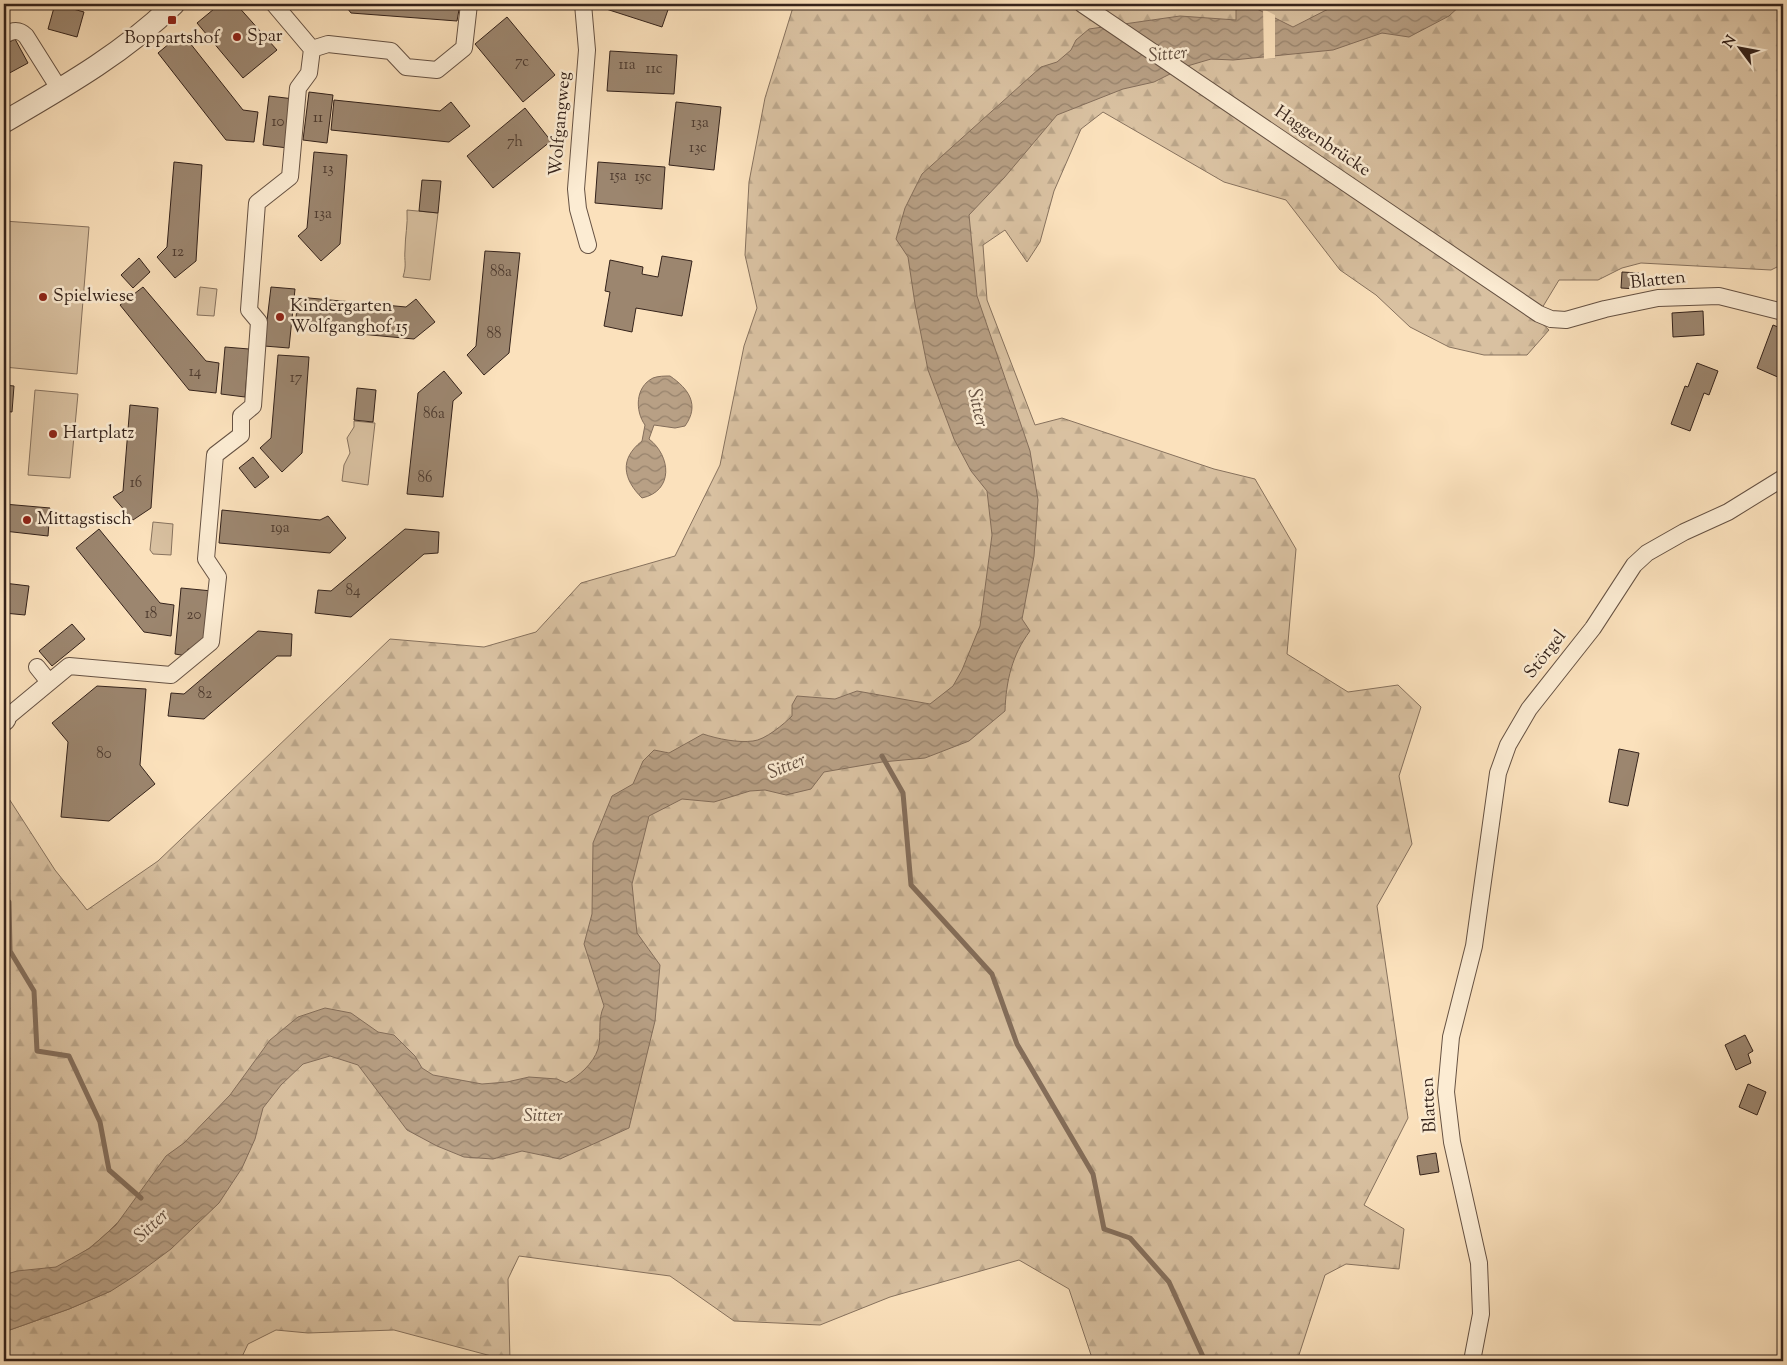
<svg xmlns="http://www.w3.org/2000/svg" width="1787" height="1365" viewBox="0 0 1787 1365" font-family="'Sorts Mill Goudy',serif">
  <defs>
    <pattern id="forest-firs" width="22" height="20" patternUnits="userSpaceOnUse" patternTransform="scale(1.25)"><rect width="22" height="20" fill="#d9c1a1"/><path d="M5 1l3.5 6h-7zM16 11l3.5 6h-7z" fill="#bba68a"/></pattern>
    <pattern id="water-waves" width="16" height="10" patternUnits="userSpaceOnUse" patternTransform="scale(1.25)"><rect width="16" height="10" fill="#b8a085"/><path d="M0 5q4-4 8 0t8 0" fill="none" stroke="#96826c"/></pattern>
  </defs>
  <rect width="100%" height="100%" fill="#fbe1bc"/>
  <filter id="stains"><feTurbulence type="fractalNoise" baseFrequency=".004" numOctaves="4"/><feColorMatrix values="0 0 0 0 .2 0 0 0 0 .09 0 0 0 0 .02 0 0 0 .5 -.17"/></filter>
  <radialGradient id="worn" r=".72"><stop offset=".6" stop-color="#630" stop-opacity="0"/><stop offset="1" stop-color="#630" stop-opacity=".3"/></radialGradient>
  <path fill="#d9c1a1" stroke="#87725e" d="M407,210L438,213L430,280L403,277C407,264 404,262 405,250C405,236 408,225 407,210Z
    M4,221L89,227L77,374L4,367Z
    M200,287L217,289L214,316L197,315Z
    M35,390L78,394L70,478L28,475Z
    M354,421L375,423L368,485L342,481L344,465L350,453L347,438L354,427Z
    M153,522L173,524L171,555L153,554L150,550Z"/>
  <path fill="url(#forest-firs)" stroke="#87725e" d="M794,4H1783V264L1771,270L1641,263L1622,268L1598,280H1559L1536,318L1549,330L1527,355H1484L1449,347L1410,327L1376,295L1340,270L1286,200L1224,182L1103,112L1081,129L1054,191L1040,242L1027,262L1005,230L983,245L987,300L1035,425L1062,418L1214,469L1255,479L1296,549L1287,654L1348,692L1398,685L1421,707L1399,776L1412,844L1377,906L1408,1118L1364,1205L1404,1229L1399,1269L1346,1264L1325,1275L1297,1361H1093L1069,1289L1019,1260L890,1297L820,1325L734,1321L670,1276L519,1256L508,1279L510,1361L394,1330L308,1333L276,1330L248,1344L240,1361H4V1332L69,1309L111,1291L134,1204C113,1229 88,1254 57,1267C42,1272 20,1270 4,1275V791L55,870L87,910L158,861L390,639L484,647L536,632L581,583L675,556L720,465L744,346L757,308L745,255L749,182L765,98Z"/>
  <path fill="url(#water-waves)" stroke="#846e5b" d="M1236,4H1256L1257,9L1293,27L1338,4H1462L1449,16L1409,37L1382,33L1333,50L1233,60L1211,59L1184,67L1154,82L1123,89L1057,115L1004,178L969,215L977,296L1030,451L1038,500L1034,556L1022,619L1030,631C1012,655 1006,681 1005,711L969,741L925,758L882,762L824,772L811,789L786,795L765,790L750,791L714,802L682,799L649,816L632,884L637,933L660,965L655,1021L629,1128L560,1159L522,1151L493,1159L464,1157L437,1146L407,1130L358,1065L330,1056L303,1064L281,1085L263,1108L255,1139L242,1168L219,1203L171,1249L136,1275L111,1291L69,1309L4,1332V1275L17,1271L56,1267L90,1248L116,1225L166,1156L184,1143L230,1095L270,1040L298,1017L325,1008L351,1013L378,1032L394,1035L415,1056L422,1068L433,1075L482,1084L507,1082L529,1077L557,1079L566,1083C579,1076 593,1064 598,1049C602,1034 597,1020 604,1006L584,944L592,914L593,843L612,796L633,784L643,761L654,750L669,753L703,734C718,739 738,743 753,741C765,740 784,724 792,716V705L797,696L835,699L857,691L930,704L953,686L962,670L980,626L992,535L987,491L971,471L954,439L928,370L915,304L908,257L896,239L905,208L922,174L1041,67L1057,62L1071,50L1076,40L1089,29L1180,16L1236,20Z
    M670,376C689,389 700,405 685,426L675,428L654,425L649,439C671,456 674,491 642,498C623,479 619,459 642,441L645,425C635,411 635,387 653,378C658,376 665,376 670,376Z"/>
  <path fill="#fbe1bc" d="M1263,9L1275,15V58L1264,59Z"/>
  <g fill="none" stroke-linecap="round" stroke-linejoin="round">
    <path stroke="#846e5b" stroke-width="5" d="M882,756L903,793L911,885L992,974L1017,1044L1093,1174L1104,1229L1130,1238L1169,1282L1205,1361
      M4,898L9,902L10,951L34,991L37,1051L69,1056L100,1122L109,1170L141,1198"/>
  </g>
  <path fill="#9c866f" stroke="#35231b" d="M55,4L84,12L77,37L48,29Z
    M220,4H236L277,50L243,78L197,23Z
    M344,4H460L457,21L351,13Z
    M604,4H670L662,27L603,8Z
    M507,17L555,75L523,102L475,44Z
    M182,33L243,110L258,112L254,142L226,140L158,53Z
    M15,39L28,63L4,76V45Z
    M610,51L677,55L674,94L607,91Z
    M309,92L333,95L327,143L303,140Z
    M269,96L294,99L288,148L263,145Z
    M334,100L440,111L451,102L470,126L449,142L331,130Z
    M676,102L721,107L714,170L669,165Z
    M525,108L551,141L493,188L467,156Z
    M314,152L347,155L340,244L321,261L298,236L307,228Z
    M174,162L202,165L196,261L175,278L157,257L167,247Z
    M598,162L665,167L662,209L595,203Z
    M422,180L441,181L438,213L419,211Z
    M485,251L520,253L509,353L484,375L467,355L476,346Z
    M662,256L692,261L682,316L636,308L632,332L604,326L610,292L605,291L610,260L643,267L642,274L658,277Z
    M139,258L150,272L133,288L121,275Z
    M1622,272L1639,273L1638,289L1621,288Z
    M143,287L206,361L219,363L216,393L189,390L120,305Z
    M271,287L295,289L289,348L264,346Z
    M298,297L406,307L416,299L435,322L414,339L295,328Z
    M1703,311L1704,335L1673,337L1672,313Z
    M1773,325L1783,329V370L1780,378L1757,368Z
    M225,347L249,349L245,397L221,394Z
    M278,355L309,357L302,453L282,472L260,448L271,438Z
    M1697,363L1718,371L1709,395L1704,393L1690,431L1671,424L1685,386L1688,387Z
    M444,371L462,393L453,401L443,497L407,494L418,393Z
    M4,385L14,386L12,412L4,411Z
    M357,388L376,390L373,422L354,420Z
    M130,405L158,408L151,508L133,520L113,497L123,491Z
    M253,457L269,477L255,488L239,468Z
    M4,504L50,508L48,536L4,531Z
    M222,510L320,520L328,516L346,538L330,553L219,543Z
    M99,529L160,603L174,605L171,636L144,632L76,548Z
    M405,529L439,532L438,553L424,554L351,617L315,613L318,590L331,591Z
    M4,583L29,586L25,615L4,613Z
    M181,588L212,591L207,639H202L201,645L195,644L194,650L188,649L187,656L175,654Z
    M72,624L85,639L52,666L39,651Z
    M258,631L292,634L291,656H277L204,719L168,716L171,693L184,694Z
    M97,686L146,689L140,765L155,784L109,821L61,817L68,742L52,723Z
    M1619,749L1639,753L1628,806L1609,802Z
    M1745,1035L1753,1051L1748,1054L1751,1063L1736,1070L1725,1045Z
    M1748,1084L1766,1092L1757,1115L1739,1107Z
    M1436,1153L1439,1172L1420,1175L1417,1156Z"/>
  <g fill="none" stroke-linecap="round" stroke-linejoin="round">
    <defs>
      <path id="minor" d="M583,4L587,50L576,189L578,209L588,245
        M1082,4L1539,314L1551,319L1566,320L1605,309L1658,298L1719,296L1783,312
        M4,35C13,30 19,29 26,36L60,90
        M312,49L328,44L391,51L406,67L437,70L464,48L469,4
        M37,667L49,682
        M5,719L69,666L171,675L211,642L218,577L206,559L215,455L241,435V416L253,406L259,322L249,310L257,203L290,177L298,88L309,73L312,49L274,4
        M1472,1361L1481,1314L1479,1263L1452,1142L1446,1092L1451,1037L1474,946L1498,773L1508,745L1529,709L1593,628L1634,565L1647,553L1684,532L1728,512L1783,478"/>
      <path id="tertiary" d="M4,122C64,87 124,53 174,4
        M4,720L5,719"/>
    </defs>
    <use href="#minor" stroke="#665243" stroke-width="18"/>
    <use href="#tertiary" stroke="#665243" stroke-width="23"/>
    <use href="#minor" stroke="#fcecd3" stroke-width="16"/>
    <use href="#tertiary" stroke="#fcecd3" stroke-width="21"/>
  </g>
  <g fill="#8f2418" stroke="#fcecd3" stroke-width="2">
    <rect x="167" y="15" width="10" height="10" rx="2.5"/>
    <circle cx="237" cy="37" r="5"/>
    <circle cx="43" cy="297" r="5"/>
    <circle cx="280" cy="317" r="5"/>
    <circle cx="53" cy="434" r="5"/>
    <circle cx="27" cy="520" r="5"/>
  </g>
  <g text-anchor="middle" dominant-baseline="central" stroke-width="5" stroke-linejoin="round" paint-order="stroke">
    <g font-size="15" fill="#4f3c30">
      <text x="522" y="62">7c</text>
      <text x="627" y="65">11a</text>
      <text x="654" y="69">11c</text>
      <text x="318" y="118">11</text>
      <text x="278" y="122">10</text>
      <text x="700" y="123">13a</text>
      <text x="515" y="142">7h</text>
      <text x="698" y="148">13c</text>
      <text x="328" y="169">13</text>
      <text x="618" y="176">15a</text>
      <text x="643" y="177">15c</text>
      <text x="323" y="214">13a</text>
      <text x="178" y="252">12</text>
      <text x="501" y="272">88a</text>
      <text x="494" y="334">88</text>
      <text x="195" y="372">14</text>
      <text x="296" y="378">17</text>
      <text x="434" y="414">86a</text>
      <text x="425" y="478">86</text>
      <text x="136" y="483">16</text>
      <text x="280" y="528">19a</text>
      <text x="353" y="591">84</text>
      <text x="151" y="614">18</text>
      <text x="194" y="615">20</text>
      <text x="205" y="694">82</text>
      <text x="104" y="754">80</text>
    </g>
    <g font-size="18" fill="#35231b" stroke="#fcecd3" text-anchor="start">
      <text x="247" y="37">Spar</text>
      <text x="172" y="39" text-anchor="middle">Boppartshof</text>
      <text x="53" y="297">Spielwiese</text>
      <text x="290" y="307">Kindergarten<tspan x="290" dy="21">Wolfganghof 15</tspan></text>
      <text x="63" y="434">Hartplatz</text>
      <text x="37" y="520">Mittagstisch</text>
    </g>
    <g font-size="18" fill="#35231b" stroke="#fcecd3">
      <text transform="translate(561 124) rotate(-85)">Wolfgangweg</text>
      <text transform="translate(1322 142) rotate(34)">Haggenbrücke</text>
      <text transform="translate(1658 281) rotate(-6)">Blatten</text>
      <text transform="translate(1546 655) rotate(-52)">Störgel</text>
      <text transform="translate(1430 1105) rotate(-93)">Blatten</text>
    </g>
    <g font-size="19" font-style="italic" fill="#634f40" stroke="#fcecd3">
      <text transform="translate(1168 55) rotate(-5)">Sitter</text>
      <text transform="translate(977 408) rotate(77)">Sitter</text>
      <text transform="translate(787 767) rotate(-22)">Sitter</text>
      <text x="543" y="1116">Sitter</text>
      <text transform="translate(152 1226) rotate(-43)">Sitter</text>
    </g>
  </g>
  <rect width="1787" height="1365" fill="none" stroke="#fbe1bc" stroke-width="20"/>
  <rect x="5" y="5" width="1777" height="1355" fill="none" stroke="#35231b" stroke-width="2.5"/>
  <rect x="10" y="10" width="1767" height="1345" fill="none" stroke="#35231b"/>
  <g transform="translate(1740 48) rotate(302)" stroke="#fcecd3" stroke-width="4" paint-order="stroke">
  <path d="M0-4L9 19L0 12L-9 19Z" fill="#35231b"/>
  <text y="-8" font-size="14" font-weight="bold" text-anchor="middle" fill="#35231b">N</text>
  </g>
  <rect width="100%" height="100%" filter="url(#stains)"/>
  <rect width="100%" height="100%" fill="url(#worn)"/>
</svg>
